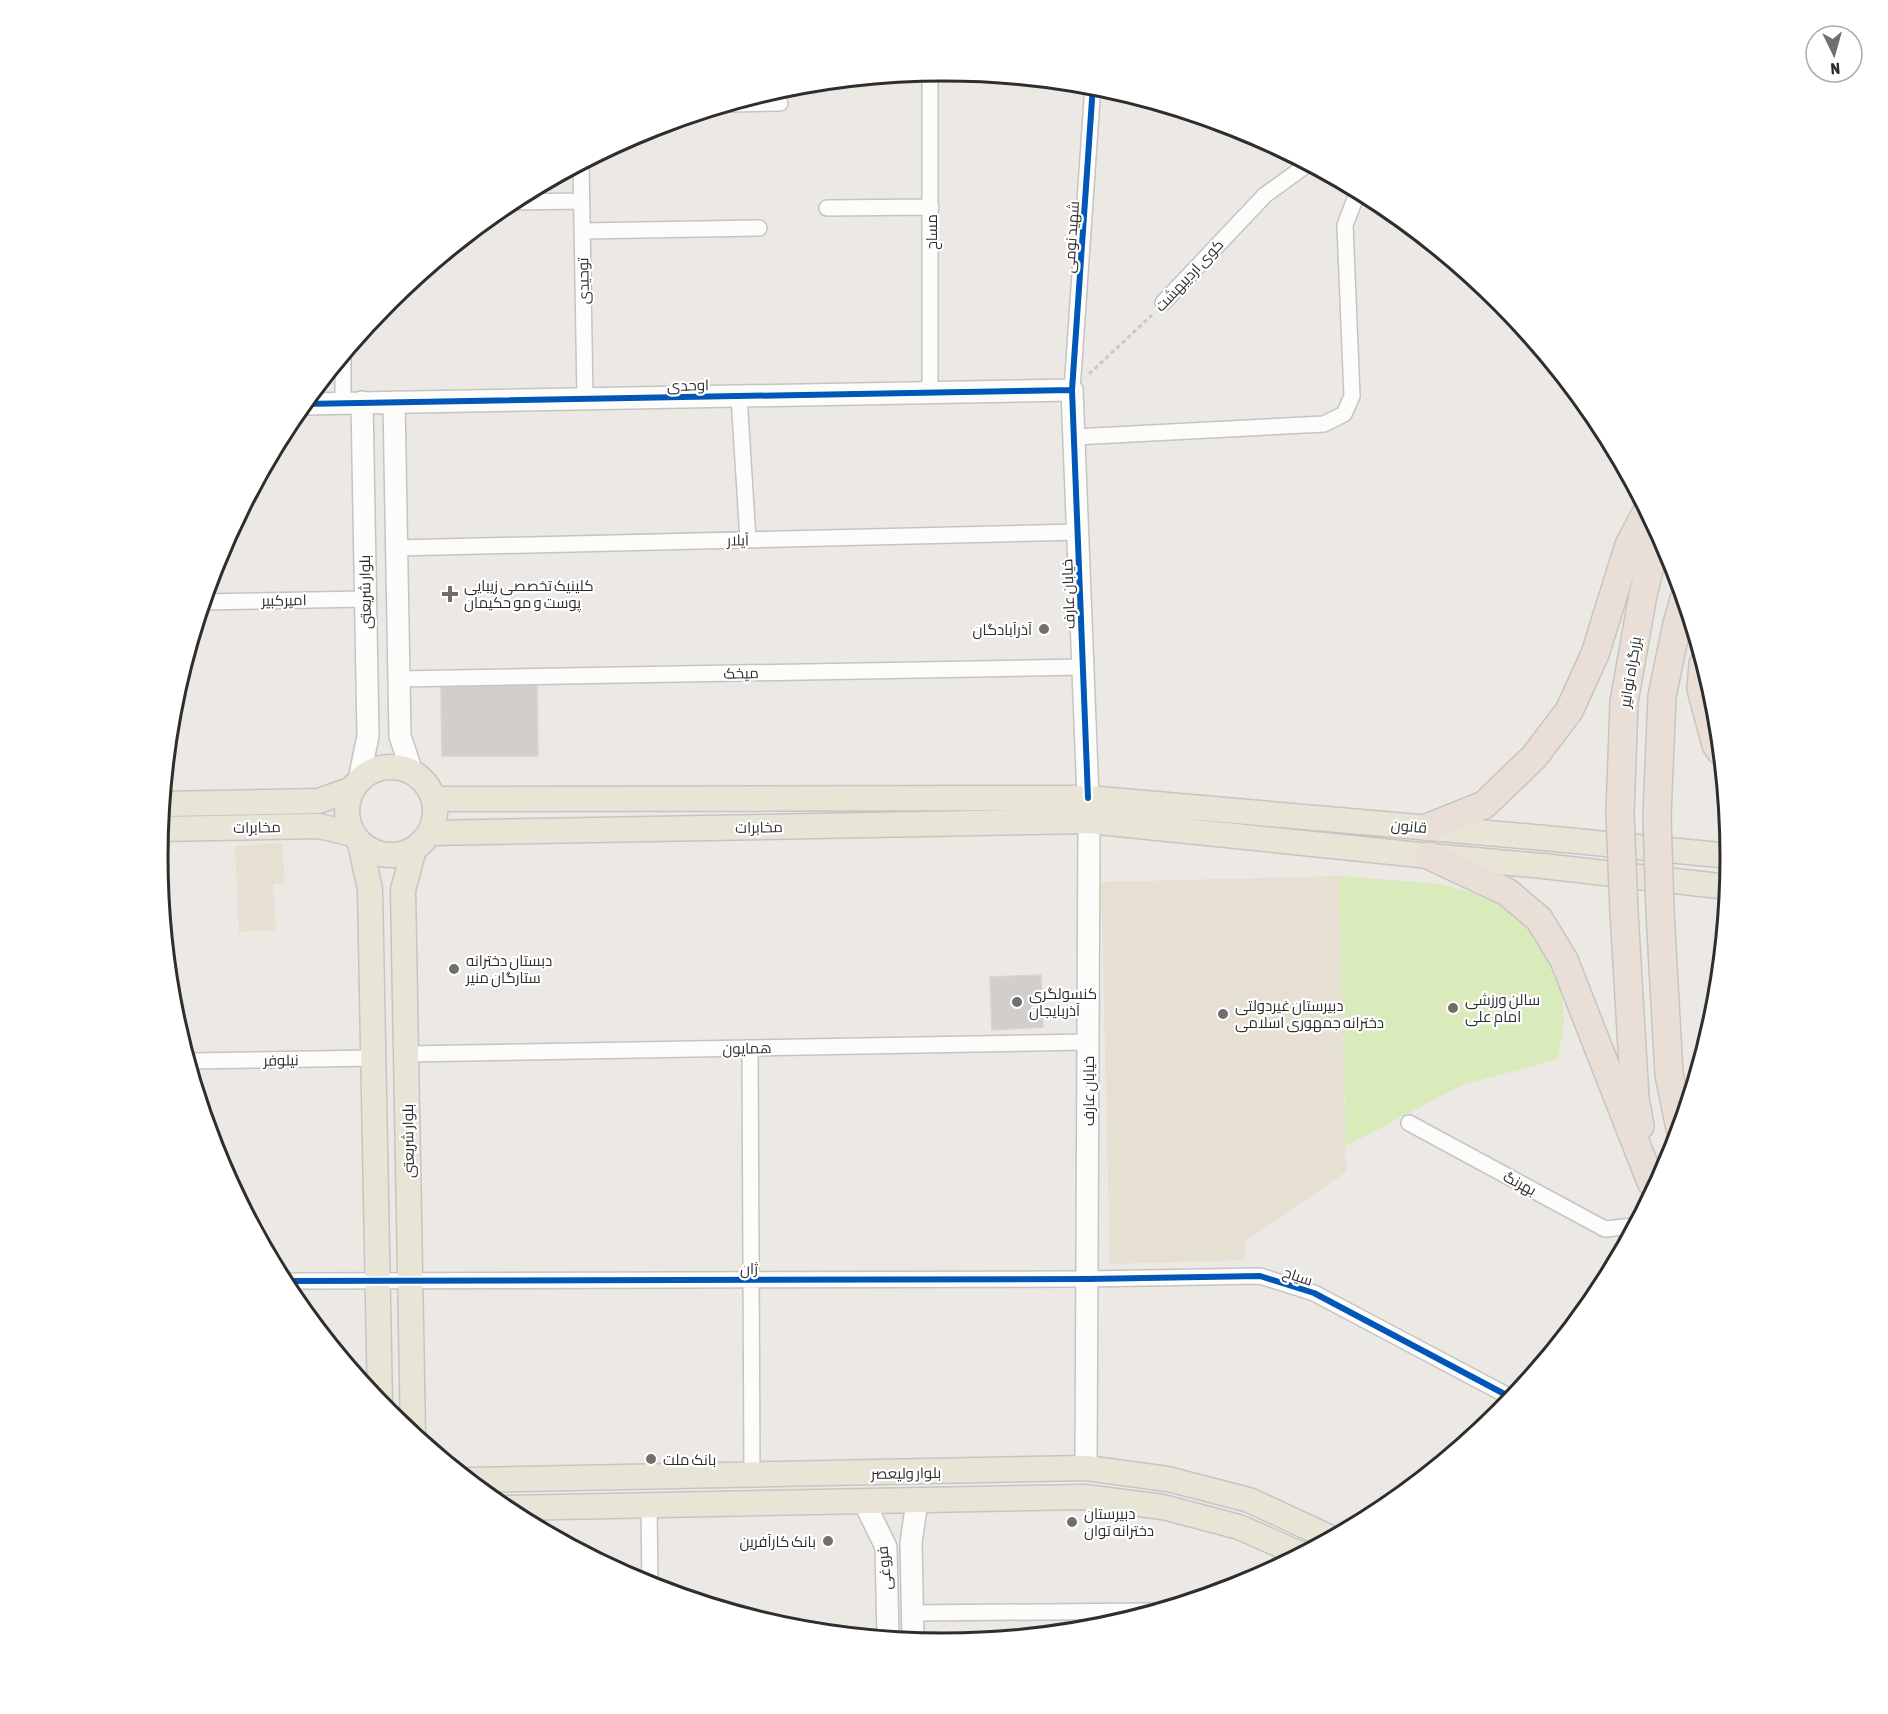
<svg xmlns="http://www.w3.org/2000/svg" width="1888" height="1714" viewBox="0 0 1888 1714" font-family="'Asap Condensed',Cairo,sans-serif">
  <rect width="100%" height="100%" fill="#ece8e4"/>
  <path fill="#e6e0d3" d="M282,843L285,884H273L276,930L239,932L235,846Z
    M1339,876L1346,1172L1245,1241V1260L1110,1264L1101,882Z"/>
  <path fill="#d9eabb" d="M1339,876L1440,884L1489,897L1526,923L1549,954L1562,994L1564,1021L1558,1059L1462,1085L1346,1146Z"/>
  <path fill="#d1cecb" stroke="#d7d4d0" stroke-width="1.5" d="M537,685L538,756H442L441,687Z
    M1041,975L1043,1027L992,1030L990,977Z"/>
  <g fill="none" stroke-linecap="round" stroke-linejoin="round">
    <defs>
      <path id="street" d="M730,104L780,103
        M581,163L585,398
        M509,202L581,201
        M827,208L931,207
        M582,231L759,228
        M1163,303L1265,195L1308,164
        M1072,390L1093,85
        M930,392V72
        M739,396L748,540
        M343,403V355
        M1074,437L1324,424L1344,414L1352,396L1345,225L1358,191
        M397,548L1078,532
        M203,602L365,599
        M400,679L1083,667
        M750,1048L752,1475
        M406,1054L1088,1042
        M188,1061L374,1058
        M1409,1123L1605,1229L1634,1226
        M283,1281L1087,1279L1260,1276L1314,1293L1512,1398
        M649,1505L650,1586
        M912,1613L1154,1611"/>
      <path id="secondary" d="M394,402L400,736L412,772
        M304,404L1072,390L1088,798
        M359,780L368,736L362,402
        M1086,1468L1089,821
        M864,1502L886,1547L888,1638
        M913,1640L911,1543L917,1501"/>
      <path id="primary" d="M347 811a44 44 0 1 1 88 0a44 44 0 1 1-88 0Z
        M434,799L1088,798L1545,838L1730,856
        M163,804L319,801L352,789
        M160,829L319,826L352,834
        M430,833L1089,821L1430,856L1543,866L1728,887
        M360,843L370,889L380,1404
        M413,1434L403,890L414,849
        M470,1480L1086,1468L1168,1479L1249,1500L1331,1538
        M503,1508L1084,1497L1163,1507L1239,1527L1300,1554"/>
      <path id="highway" d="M1703,664L1701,689L1716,745L1720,751
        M1620,814L1624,702L1643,595L1658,532
        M1657,816L1662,696L1677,624L1684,599
        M1429,827L1484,805L1534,757L1569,711L1595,654L1629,545L1647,511
        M1430,856L1507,892L1539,919L1564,960L1651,1182
        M1660,911L1669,1074L1680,1128
        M1624,912L1635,1098L1640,1126"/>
    </defs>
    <use href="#street" stroke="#c5c4c5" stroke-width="18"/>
    <use href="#secondary" stroke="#c5c4c5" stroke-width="24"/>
    <use href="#primary" stroke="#c6c5c4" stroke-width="27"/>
    <use href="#highway" stroke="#c6c5c4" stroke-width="30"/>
    <path stroke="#c9c9c8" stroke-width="3" stroke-dasharray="4.5 3" stroke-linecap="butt" d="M1089,374L1152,315"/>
    <use href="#street" stroke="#fcfcfb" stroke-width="15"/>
    <use href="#secondary" stroke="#fcfcfb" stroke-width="21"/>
    <use href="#primary" stroke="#e8e4d6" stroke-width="24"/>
    <use href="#highway" stroke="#eadfd6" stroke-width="27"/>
    <defs>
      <path id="highway-bridge" d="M1620,814L1624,912
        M1657,816L1660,911"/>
    </defs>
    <use href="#highway-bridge" stroke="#c6c5c4" stroke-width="30" stroke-linecap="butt"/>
    <use href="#highway-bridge" stroke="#eadfd6" stroke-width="27"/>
    <defs>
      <path id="cycleway" d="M304,404L1072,390
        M1088,798L1072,390L1093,85
        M283,1281L1087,1279L1260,1276L1314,1293L1512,1398"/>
    </defs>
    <use href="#cycleway" stroke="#fff" stroke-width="10"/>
    <use href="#cycleway" stroke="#0057b8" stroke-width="6"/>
  </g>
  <g fill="#706f6e" stroke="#fff" stroke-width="2">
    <path d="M447 585h6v6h6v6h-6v6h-6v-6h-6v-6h6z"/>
    <circle cx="1044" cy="629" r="6"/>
    <circle cx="454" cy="969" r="6"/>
    <circle cx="1017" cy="1002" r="6"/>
    <circle cx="1453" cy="1008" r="6"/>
    <circle cx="1223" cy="1014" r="6"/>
    <circle cx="651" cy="1459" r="6"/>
    <circle cx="1072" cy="1522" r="6"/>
    <circle cx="828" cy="1541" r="6"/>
  </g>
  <g text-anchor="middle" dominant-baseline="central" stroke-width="4.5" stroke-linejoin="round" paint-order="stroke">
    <g font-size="15" fill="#2e2e2e" stroke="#fff">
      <text transform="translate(931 232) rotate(-90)">مساح</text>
      <text transform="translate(1071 237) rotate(-86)">شهید نومی</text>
      <text transform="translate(1189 275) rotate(-47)">کوی اردیبهشت</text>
      <text transform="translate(583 281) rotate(-91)">توحیدی</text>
      <text transform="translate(688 385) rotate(-1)">اوحدی</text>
      <text transform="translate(738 540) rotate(-1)">آیلار</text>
      <text transform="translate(365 592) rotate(-91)">بلوار شریعتى</text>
      <text transform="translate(1068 594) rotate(-92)">خیابان عارف</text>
      <text transform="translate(284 600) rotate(-1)">امیرکبیر</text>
      <text transform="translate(1630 672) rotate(-81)">بزرگراه توانیر</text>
      <text transform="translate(741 673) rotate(-1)">میخک</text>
      <text transform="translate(1409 826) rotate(5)">قانون</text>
      <text transform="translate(257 827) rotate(-1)">مخابرات</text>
      <text transform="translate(759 827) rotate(-1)">مخابرات</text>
      <text transform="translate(747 1048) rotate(-1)">همایون</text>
      <text transform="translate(281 1060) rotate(-1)">نیلوفر</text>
      <text transform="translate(1088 1091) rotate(-90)">خیابان عارف</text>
      <text transform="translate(408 1141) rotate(-91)">بلوار شریعتى</text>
      <text transform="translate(1520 1183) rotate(28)">بهرنگ</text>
      <text x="749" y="1268">ژان</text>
      <text transform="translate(1298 1276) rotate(19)">سیاح</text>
      <text transform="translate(906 1473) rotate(-1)">بلوار ولیعصر</text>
      <text transform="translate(884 1568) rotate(-95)">فروغى</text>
    </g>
    <g font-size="15" fill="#2e2e2e" stroke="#fff" text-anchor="start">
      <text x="464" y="585">کلینیک تخصصی زیبایی<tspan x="464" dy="17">پوست و مو حکیمان</tspan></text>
      <text x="1032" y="629" text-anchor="end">آذرآبادگان</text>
      <text x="466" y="960">دبستان دخترانه<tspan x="466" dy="17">ستارگان منیر</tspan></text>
      <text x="1029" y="993">کنسولگری<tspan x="1029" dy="17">آذربایجان</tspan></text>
      <text x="1465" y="999">سالن ورزشی<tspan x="1465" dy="17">امام علی</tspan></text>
      <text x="1235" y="1005">دبیرستان غیردولتی<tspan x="1235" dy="17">دخترانه جمهوری اسلامی</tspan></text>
      <text x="663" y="1459">بانک ملت</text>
      <text x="1084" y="1513">دبیرستان<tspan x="1084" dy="17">دخترانه توان</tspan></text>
      <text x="816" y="1541" text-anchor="end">بانک کارآفرین</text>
    </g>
  </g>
  <path d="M0 0H1888V1714H0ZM168 857a776 776 0 1 1 1552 0a776 776 0 1 1-1552 0Z" fill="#fff" fill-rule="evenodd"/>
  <path fill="none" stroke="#2e2e2e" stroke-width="3" d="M168 857a776 776 0 1 1 1552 0a776 776 0 1 1-1552 0Z"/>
  <g transform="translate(1834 54) rotate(175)"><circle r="28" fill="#ffffff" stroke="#ababab" stroke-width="1.5"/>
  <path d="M0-4.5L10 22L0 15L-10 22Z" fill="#706f6e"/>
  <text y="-9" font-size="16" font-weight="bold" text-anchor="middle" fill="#2e2e2e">N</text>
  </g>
</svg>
